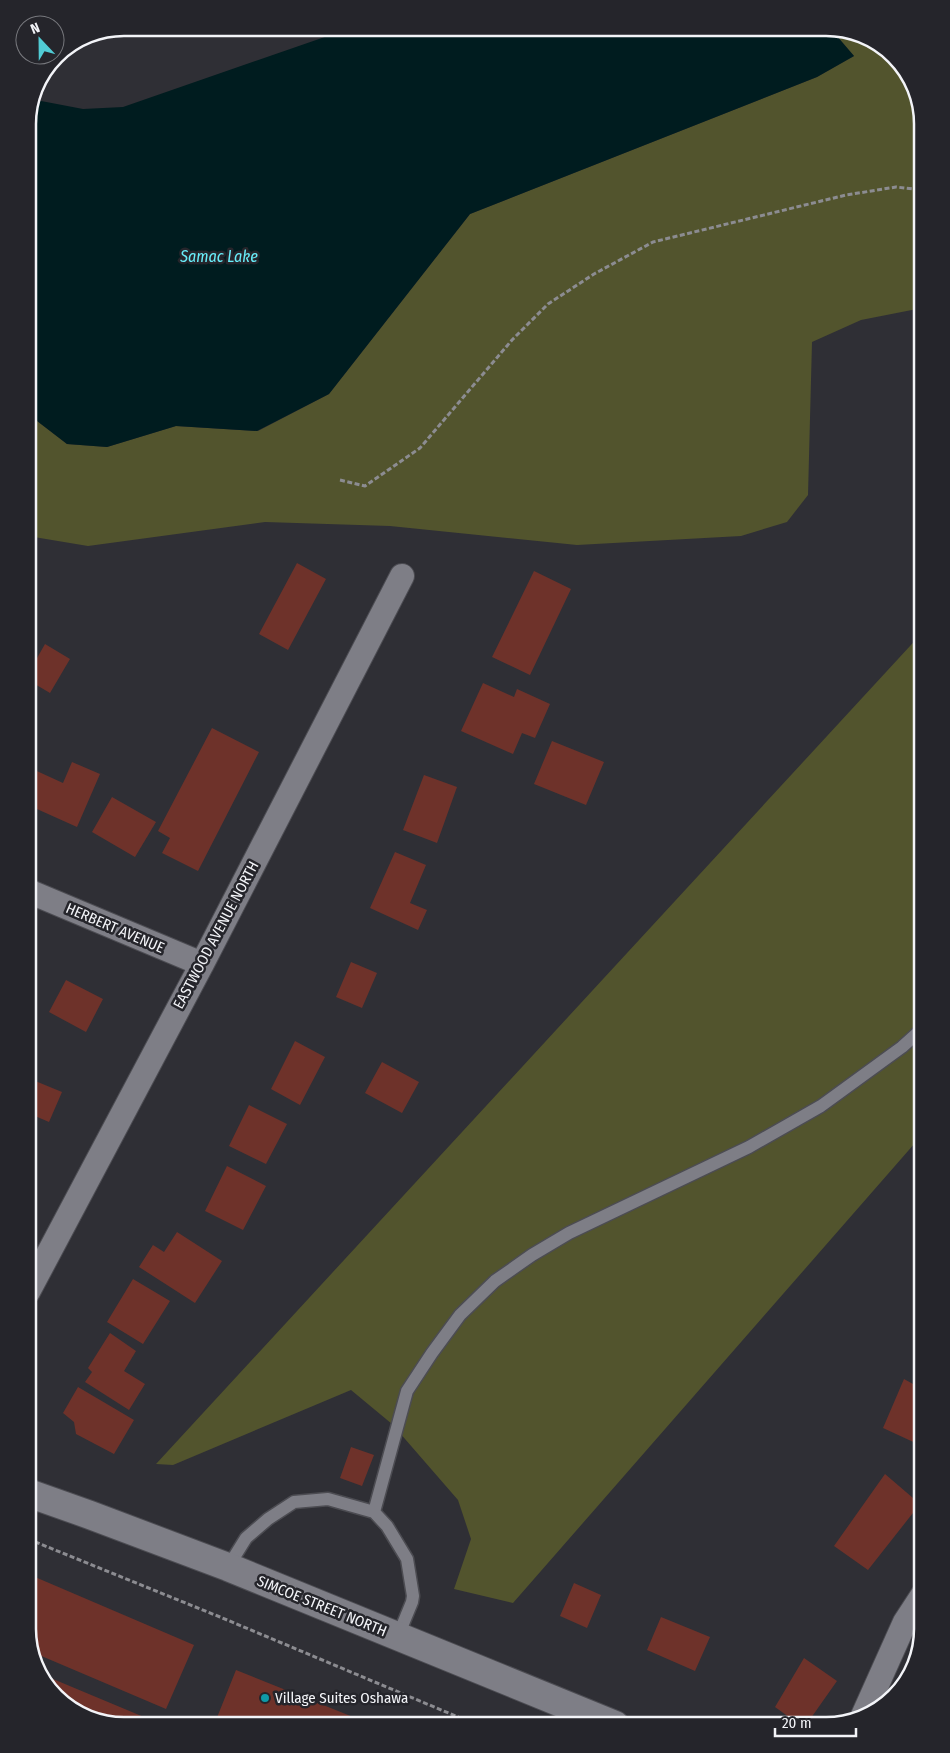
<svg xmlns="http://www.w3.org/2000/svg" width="950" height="1753" viewBox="0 0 950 1753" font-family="'Fira Sans Condensed',sans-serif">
  <rect width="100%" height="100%" fill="#2f2f35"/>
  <path fill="#52542d" d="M830,28L880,44L915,87L922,124V308L861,320L812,342L808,495L787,522L741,536L577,545L390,526L265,522L88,546L28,536V414L67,444L107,447L176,426L258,431L329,394L470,214L817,77L854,56Z
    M922,633V1135L513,1603L454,1589L471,1539L458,1500L392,1424L351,1390L173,1465L156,1464Z"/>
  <path fill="#001c1f" d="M346,28H830L854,56L817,77L470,214L329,394L257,431L176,426L107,447L67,444L28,414V118L36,100L83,109L123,107L345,30Z"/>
  <path fill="#6e322a" d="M297,563L326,579L288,650L259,634Z
    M534,571L571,589L530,675L492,657Z
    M45,644L70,659L50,693L28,680V674Z
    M483,683L514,697L517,689L550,704L535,738L522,733L513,754L461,731Z
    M212,728L259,752L198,871L162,853L170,838L158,831Z
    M552,741L604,762L586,805L534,784Z
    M72,762L100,774L77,827L28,805V767L63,783Z
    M424,775L457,787L437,843L403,830Z
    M112,797L156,822L135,857L92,832Z
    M395,852L426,865L410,903L427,910L418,930L370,908Z
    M351,962L377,973L362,1008L336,997Z
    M66,980L103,999L86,1032L49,1012Z
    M295,1041L325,1057L300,1105L271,1089Z
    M382,1062L419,1082L402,1113L365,1093Z
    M28,1078L62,1092L49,1122L28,1113Z
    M249,1105L287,1124L266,1164L229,1146Z
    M227,1166L266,1186L243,1230L205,1211Z
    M177,1232L222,1261L195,1303L139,1267L153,1245L164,1252Z
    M133,1279L170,1301L143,1344L107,1322Z
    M110,1333L136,1351L124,1371L145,1384L129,1410L85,1382L92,1372L88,1368Z
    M904,1379L922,1389V1446L883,1428Z
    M78,1387L134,1420L114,1454L76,1434L74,1422L63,1413Z
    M351,1447L374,1455L362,1486L340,1478Z
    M885,1474L920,1504L868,1570L834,1546Z
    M28,1574L194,1645L166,1709L32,1652L28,1629Z
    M574,1583L601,1595L587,1628L560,1616Z
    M661,1617L710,1637L695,1671L647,1650Z
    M804,1658L837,1681L806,1725H800L775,1707Z
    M236,1670L373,1725H214Z
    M41,1674L163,1725H118L70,1709Z"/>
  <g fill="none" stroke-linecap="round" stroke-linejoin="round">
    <defs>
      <path id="lane" d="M228,1567L246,1538L268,1519L294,1502L328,1499L374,1512
        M398,1636L412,1602L413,1596L407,1559L387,1526L374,1512L407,1391L432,1353L460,1315L495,1281L532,1255L569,1233L749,1147L821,1106L902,1047L922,1029"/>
      <path id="street" d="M28,891L202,964
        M28,1292L202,964L402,576
        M862,1718L905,1622L922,1596"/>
      <path id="secondary" d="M28,1493L90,1515L228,1567L615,1725"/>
    </defs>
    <use href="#lane" stroke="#4c4c52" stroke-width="15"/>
    <use href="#street" stroke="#4c4c52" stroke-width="26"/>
    <use href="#secondary" stroke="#4c4c52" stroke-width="30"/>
    <path stroke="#8c8c91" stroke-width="3" stroke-dasharray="5 2.5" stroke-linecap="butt" d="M340,480L365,486L420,448L512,340L548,304L594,274L653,242L846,195L896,187L922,190
      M28,1539L220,1617L477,1725"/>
    <use href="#lane" stroke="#7e7e86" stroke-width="12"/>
    <use href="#street" stroke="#7e7e86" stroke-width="24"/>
    <use href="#secondary" stroke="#7e7e86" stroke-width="28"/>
  </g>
  <circle fill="#0f9aa8" stroke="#25252b" stroke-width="2" cx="265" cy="1698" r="5"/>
  <g text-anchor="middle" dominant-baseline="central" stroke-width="5" stroke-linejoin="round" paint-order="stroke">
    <g font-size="15" fill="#f3f4f8" stroke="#25252b">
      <text transform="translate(115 928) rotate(23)">HERBERT AVENUE</text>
      <text transform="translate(216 935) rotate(-62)">EASTWOOD AVENUE NORTH</text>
      <text transform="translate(322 1606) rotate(22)">SIMCOE STREET NORTH</text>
    </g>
    <g font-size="15" fill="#f3f4f8" stroke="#25252b" text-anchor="start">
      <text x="275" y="1698">Village Suites Oshawa</text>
    </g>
    <g font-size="16" font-style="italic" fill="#68edf9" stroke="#25252b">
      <text x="219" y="256">Samac Lake</text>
    </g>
  </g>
  <path d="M0 0H950V1753H0ZM124 36H826A88 88 0 0 1 914 124V1629A88 88 0 0 1 826 1717H124A88 88 0 0 1 36 1629V124A88 88 0 0 1 124 36Z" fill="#25252b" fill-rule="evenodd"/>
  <path fill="none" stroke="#f3f4f8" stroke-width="2.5" d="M124 36H826A88 88 0 0 1 914 124V1629A88 88 0 0 1 826 1717H124A88 88 0 0 1 36 1629V124A88 88 0 0 1 124 36Z"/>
  <g transform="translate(40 40) rotate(338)"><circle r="24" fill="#25252b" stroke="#77787d"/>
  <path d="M0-4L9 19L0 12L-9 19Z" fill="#51ccd5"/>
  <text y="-8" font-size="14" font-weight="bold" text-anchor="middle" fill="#f3f4f8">N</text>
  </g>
  <path d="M775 1728v8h81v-8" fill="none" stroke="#f3f4f8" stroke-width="2.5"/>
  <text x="782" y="1728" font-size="15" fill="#f3f4f8" stroke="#25252b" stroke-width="4" paint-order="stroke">20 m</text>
</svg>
